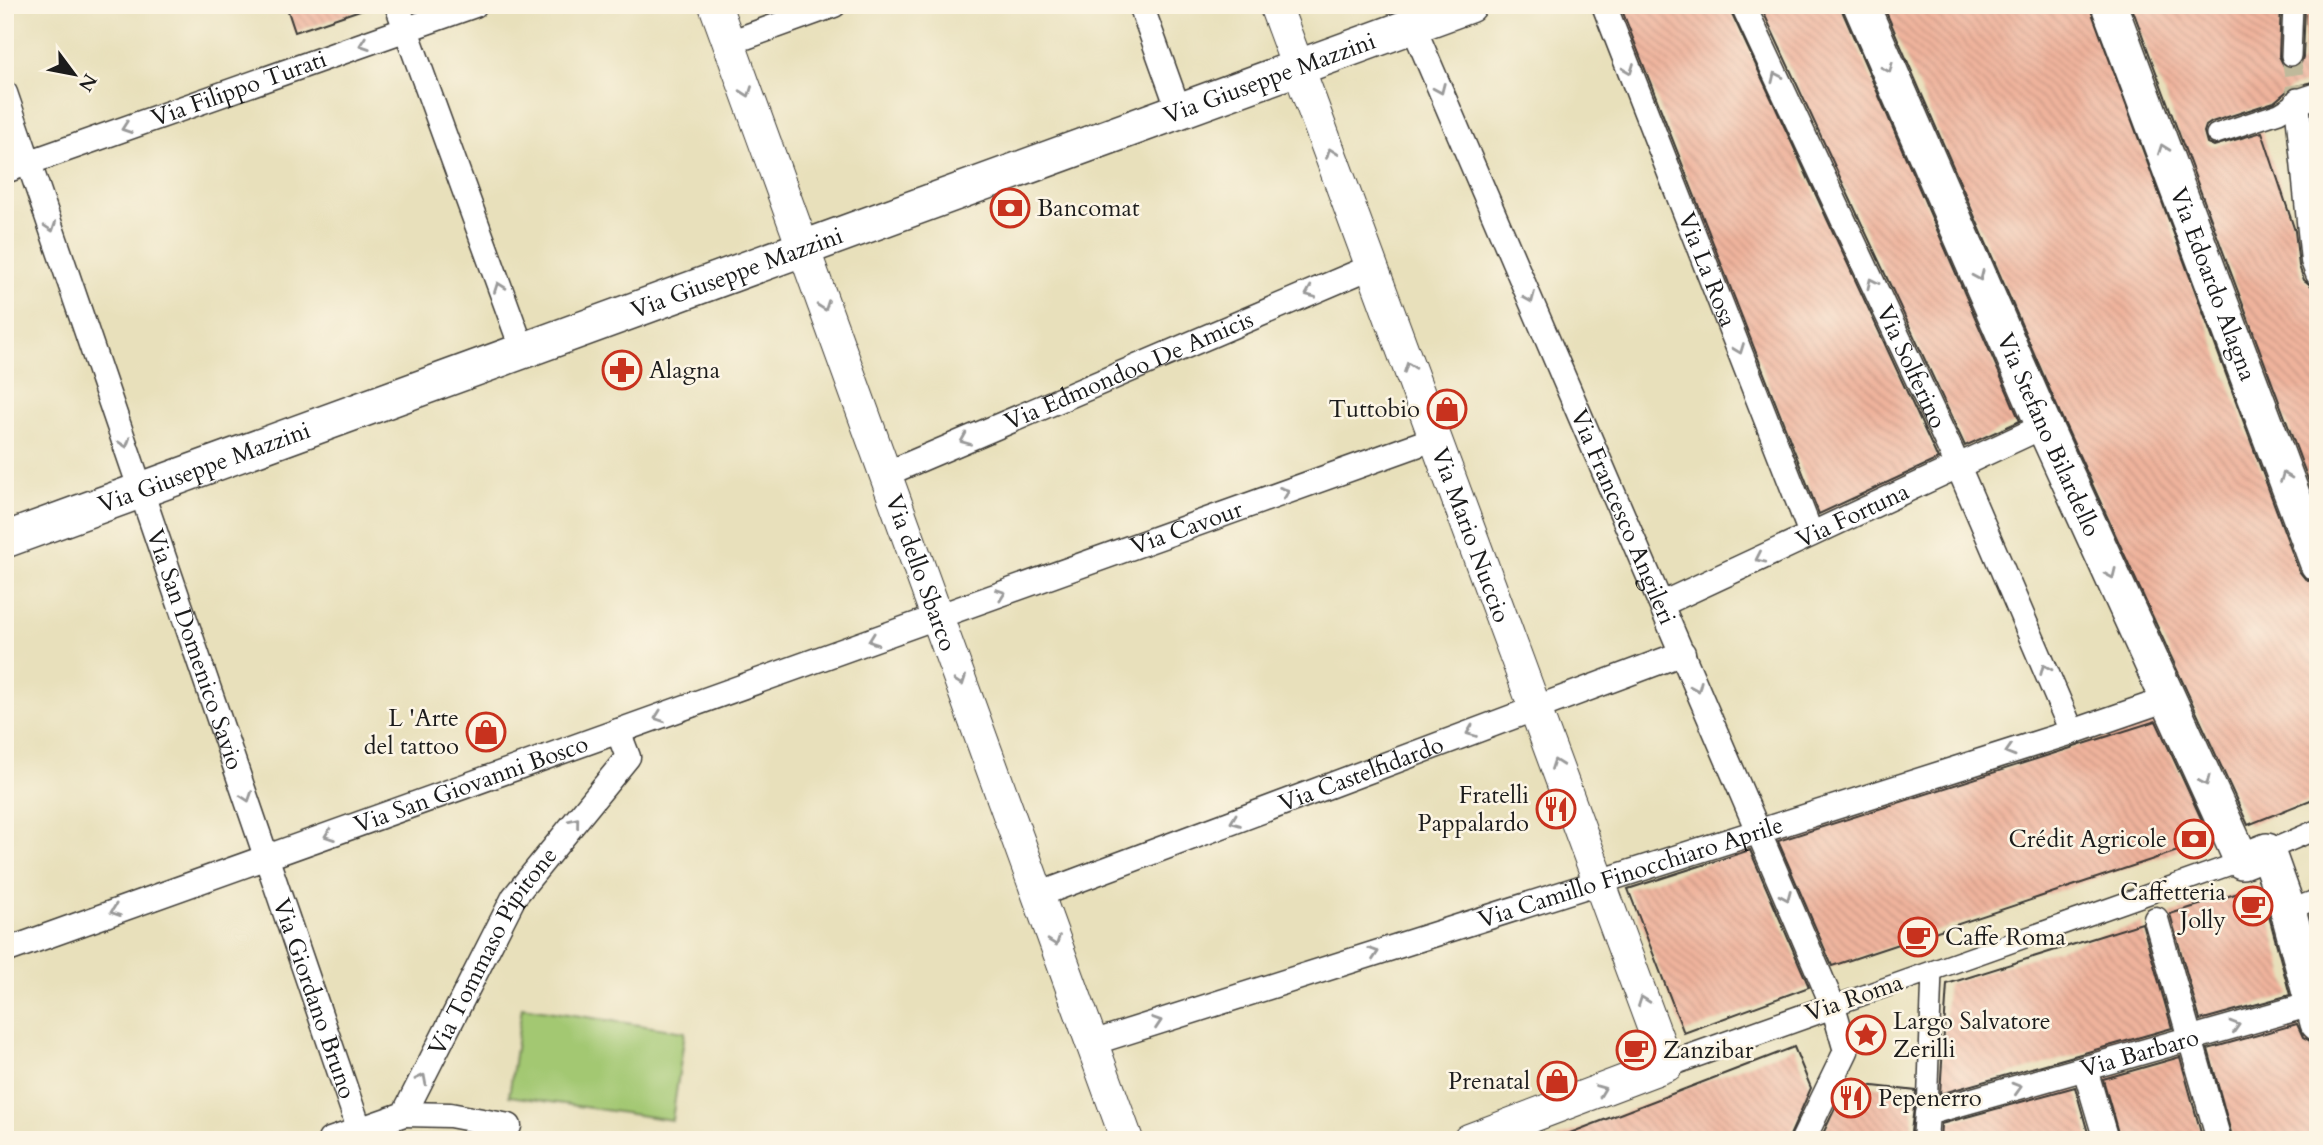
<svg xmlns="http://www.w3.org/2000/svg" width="2323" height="1145" viewBox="0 0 2323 1145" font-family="Cardo,serif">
  <defs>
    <pattern id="building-back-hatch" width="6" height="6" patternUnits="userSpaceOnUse" patternTransform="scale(1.75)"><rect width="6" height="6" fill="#efb39c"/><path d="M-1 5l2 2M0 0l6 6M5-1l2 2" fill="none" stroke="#cc9986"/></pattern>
  </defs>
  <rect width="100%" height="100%" fill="#fcf5e5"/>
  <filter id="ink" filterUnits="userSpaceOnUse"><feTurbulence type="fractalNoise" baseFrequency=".0143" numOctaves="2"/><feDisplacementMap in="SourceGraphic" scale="14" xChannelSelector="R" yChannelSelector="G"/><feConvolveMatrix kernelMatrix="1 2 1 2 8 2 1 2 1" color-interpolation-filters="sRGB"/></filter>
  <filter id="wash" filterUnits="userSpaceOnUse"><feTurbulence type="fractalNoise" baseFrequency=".00686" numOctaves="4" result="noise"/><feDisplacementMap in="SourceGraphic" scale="28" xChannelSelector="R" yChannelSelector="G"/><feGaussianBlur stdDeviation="1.57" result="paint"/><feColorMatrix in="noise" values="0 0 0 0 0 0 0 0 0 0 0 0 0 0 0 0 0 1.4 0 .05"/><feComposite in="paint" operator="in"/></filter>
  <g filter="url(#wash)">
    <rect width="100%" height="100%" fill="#e8e0bb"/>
    <path fill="#a3c872" stroke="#607247" stroke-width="2" d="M522,1007L685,1032L672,1120L509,1096Z"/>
    <g id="blocks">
      <path fill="url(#building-back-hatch)" d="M286,5H362L363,9L295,32Z
        M1620,5H1728L1938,459L1819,514Z
        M1760,5H1841L1843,13L2020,421L1965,446Z
        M1883,5H2089L2299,571L2306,580L2318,584V797L2248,825L2062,418Z
        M2131,5H2281L2279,56L2284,66L2291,68L2301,63L2303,57L2305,5H2318V81L2292,87L2274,102L2212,122L2206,126L2204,132L2207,143L2214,146L2262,132L2295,231L2299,266L2304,280L2314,288L2318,299V506Z
        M2156,721L2211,840L1832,966L1778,841Z
        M1750,850L1809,987L1684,1033L1628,889Z
        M2258,887L2269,916L2290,995L2200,1020L2170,914Z
        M2142,923L2172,1028L1940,1094L1947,984Z
        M2297,1024L2303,1037L2310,1041L2318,1071V1140H2233L2208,1049Z
        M1794,1047L1811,1088L1788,1140H1557V1138Z
        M2180,1057L2203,1140H2120L2103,1079Z
        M1847,1083L1916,1091L1910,1140H1820Z
        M2075,1087L2090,1140H1940L1941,1124Z"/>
    </g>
  </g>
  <g filter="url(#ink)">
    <use href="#blocks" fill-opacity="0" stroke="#3b3934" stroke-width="2"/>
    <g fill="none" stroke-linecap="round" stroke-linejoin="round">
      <path stroke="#bfb99b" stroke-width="19" stroke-dasharray="19 10" stroke-linecap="butt" d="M2291,56L2297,98"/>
      <defs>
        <path id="pedestrian" d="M2291,56L2293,5
          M2216,134L2279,113L2297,102V98
          M2267,851L2318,829
          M2288,910L2318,899
          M1833,1006L2242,861
          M1927,1113L1932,971"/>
        <g id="minor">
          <path d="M397,5L523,351"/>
          <path d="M1141,5L1179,111"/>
          <path id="s1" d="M1604,5L1811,534"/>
          <path id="s2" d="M1743,5L1958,466L2072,732"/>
          <path id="s3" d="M1413,26L1833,1006L1846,1051L1803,1140"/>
          <path d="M729,43L834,5"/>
          <path id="s4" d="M5,93L363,1140"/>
          <path d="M2318,95L2297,102L2313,261L2318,274"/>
          <path id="s5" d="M5,171L475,5"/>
          <path id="s6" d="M886,474L1373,266"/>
          <path id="s7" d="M1662,604L2044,426"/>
          <path id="s8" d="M1038,895L1683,653"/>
          <path d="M2156,919L2219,1140"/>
          <path id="s9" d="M5,951L1436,438"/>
          <path id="s10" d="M1092,1043L2072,732L2168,699"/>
          <path d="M1667,1065L1833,1006"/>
          <path d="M2085,1069L2106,1140"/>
          <path d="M404,1114L450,1115L509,1126"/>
          <path id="s11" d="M330,1140L404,1114L514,897L628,757L618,731"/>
          <path id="s12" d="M1925,1140L1927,1113L2312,1004"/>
        </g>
        <g id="tertiary">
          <path id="s13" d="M715,5L1127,1140"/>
          <path id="s14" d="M1275,5L1667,1065L1469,1140"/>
        </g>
        <g id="secondary">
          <path id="s15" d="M1861,5L2044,426L2242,861L2267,851L2288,910L2318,1023"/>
          <path id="s16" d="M2109,5L2318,564"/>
          <path id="s17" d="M5,540L1469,5"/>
        </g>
      </defs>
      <use href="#pedestrian" stroke="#3b3934" stroke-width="22"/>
      <use href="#minor" stroke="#3b3934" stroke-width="27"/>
      <use href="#tertiary" stroke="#3b3934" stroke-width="34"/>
      <use href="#secondary" stroke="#3b3934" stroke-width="38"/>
      <use href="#pedestrian" stroke="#fff" stroke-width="19"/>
      <use href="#minor" stroke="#fff" stroke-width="24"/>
      <use href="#tertiary" stroke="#fff" stroke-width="32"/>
      <use href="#secondary" stroke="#fff" stroke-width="35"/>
    </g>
    <defs><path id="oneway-chevron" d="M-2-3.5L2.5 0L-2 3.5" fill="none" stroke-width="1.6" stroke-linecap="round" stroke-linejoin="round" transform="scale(1.75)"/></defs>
    <g stroke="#999">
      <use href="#oneway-chevron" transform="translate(364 44) rotate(161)"/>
      <use href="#oneway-chevron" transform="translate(1888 68) rotate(66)"/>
      <use href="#oneway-chevron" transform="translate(1629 69) rotate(69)"/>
      <use href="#oneway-chevron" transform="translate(1776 77) rotate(-115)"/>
      <use href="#oneway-chevron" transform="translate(1440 89) rotate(67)"/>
      <use href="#oneway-chevron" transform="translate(747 92) rotate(70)"/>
      <use href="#oneway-chevron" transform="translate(126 128) rotate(161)"/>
      <use href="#oneway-chevron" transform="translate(2163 149) rotate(-110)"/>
      <use href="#oneway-chevron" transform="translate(1331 153) rotate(-110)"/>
      <use href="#oneway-chevron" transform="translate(51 227) rotate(71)"/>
      <use href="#oneway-chevron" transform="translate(1979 276) rotate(66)"/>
      <use href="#oneway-chevron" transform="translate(1872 283) rotate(-115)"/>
      <use href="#oneway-chevron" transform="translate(499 287) rotate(-110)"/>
      <use href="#oneway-chevron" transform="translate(1310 293) rotate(157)"/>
      <use href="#oneway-chevron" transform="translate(1530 298) rotate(67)"/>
      <use href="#oneway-chevron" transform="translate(824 306) rotate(70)"/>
      <use href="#oneway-chevron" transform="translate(1739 349) rotate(69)"/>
      <use href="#oneway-chevron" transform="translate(1409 367) rotate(-110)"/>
      <use href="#oneway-chevron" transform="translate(965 440) rotate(157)"/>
      <use href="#oneway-chevron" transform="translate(125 443) rotate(71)"/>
      <use href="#oneway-chevron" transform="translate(2285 477) rotate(-111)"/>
      <use href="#oneway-chevron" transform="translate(1285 492) rotate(-20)"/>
      <use href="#oneway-chevron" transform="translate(1760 558) rotate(155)"/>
      <use href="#oneway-chevron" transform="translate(2111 574) rotate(66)"/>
      <use href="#oneway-chevron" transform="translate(1001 594) rotate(-20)"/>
      <use href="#oneway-chevron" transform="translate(873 640) rotate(160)"/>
      <use href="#oneway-chevron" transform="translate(2045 669) rotate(-113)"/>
      <use href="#oneway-chevron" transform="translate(961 681) rotate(70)"/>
      <use href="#oneway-chevron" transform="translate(1697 687) rotate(67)"/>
      <use href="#oneway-chevron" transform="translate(659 717) rotate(160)"/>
      <use href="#oneway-chevron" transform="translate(1471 732) rotate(159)"/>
      <use href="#oneway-chevron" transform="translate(2010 751) rotate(163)"/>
      <use href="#oneway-chevron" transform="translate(1556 764) rotate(-110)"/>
      <use href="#oneway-chevron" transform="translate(2205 781) rotate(66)"/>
      <use href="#oneway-chevron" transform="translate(247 797) rotate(71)"/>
      <use href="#oneway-chevron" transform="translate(1235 821) rotate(159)"/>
      <use href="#oneway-chevron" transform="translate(575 822) rotate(-51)"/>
      <use href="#oneway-chevron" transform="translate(329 835) rotate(160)"/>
      <use href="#oneway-chevron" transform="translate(1786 896) rotate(67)"/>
      <use href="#oneway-chevron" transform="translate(115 911) rotate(160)"/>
      <use href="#oneway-chevron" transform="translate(1055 941) rotate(70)"/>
      <use href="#oneway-chevron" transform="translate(1374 953) rotate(-18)"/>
      <use href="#oneway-chevron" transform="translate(1643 1001) rotate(-110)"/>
      <use href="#oneway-chevron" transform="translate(1157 1022) rotate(-18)"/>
      <use href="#oneway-chevron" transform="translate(2235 1026) rotate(-16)"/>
      <use href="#oneway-chevron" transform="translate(422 1079) rotate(-63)"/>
      <use href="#oneway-chevron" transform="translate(2017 1088) rotate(-16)"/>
      <use href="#oneway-chevron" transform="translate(1601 1090) rotate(-21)"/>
    </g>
  </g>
  <defs>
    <symbol id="bank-ring" viewBox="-11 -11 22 22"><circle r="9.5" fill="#fcf5e5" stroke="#c8321e" stroke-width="1.5"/><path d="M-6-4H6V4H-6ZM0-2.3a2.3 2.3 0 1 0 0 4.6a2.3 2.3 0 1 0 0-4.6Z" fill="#c8321e"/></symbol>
    <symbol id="pharmacy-ring" viewBox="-11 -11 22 22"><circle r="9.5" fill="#fcf5e5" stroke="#c8321e" stroke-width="1.5"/><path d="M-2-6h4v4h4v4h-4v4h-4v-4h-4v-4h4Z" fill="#c8321e"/></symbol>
    <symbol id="shop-ring" viewBox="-11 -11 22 22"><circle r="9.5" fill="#fcf5e5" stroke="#c8321e" stroke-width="1.5"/><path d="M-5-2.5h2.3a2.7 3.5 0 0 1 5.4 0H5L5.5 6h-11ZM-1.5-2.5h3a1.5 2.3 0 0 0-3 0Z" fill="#c8321e"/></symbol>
    <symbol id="restaurant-ring" viewBox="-11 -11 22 22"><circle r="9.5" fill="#fcf5e5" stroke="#c8321e" stroke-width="1.5"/><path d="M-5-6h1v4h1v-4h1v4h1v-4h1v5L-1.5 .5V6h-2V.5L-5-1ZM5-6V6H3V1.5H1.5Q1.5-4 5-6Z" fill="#c8321e"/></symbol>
    <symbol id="cafe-ring" viewBox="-11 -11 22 22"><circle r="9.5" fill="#fcf5e5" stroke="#c8321e" stroke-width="1.5"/><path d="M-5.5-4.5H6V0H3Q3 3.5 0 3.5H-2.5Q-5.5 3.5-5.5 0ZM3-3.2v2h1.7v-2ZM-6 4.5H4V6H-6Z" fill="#c8321e"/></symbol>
    <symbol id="sight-ring" viewBox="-11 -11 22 22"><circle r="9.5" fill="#fcf5e5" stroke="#c8321e" stroke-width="1.5"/><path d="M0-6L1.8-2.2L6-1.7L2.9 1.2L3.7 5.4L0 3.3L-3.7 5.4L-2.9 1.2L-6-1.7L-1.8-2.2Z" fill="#c8321e"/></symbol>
  </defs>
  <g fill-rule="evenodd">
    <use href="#bank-ring" x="988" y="186" width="44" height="44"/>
    <use href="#pharmacy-ring" x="600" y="348" width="44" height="44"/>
    <use href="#shop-ring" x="1425" y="387" width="44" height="44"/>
    <use href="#shop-ring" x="464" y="710" width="44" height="44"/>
    <use href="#restaurant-ring" x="1534" y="787" width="44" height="44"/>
    <use href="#bank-ring" x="2172" y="817" width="44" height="44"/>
    <use href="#cafe-ring" x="2231" y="884" width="44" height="44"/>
    <use href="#cafe-ring" x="1896" y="915" width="44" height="44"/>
    <use href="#sight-ring" x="1844" y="1013" width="44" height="44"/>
    <use href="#cafe-ring" x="1614" y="1028" width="44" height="44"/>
    <use href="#shop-ring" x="1535" y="1059" width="44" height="44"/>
    <use href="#restaurant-ring" x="1829" y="1076" width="44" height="44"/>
  </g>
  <g text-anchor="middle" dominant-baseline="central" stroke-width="5" stroke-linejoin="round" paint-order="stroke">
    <g font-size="24" fill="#1c1c1c" stroke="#fcf5e5">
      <text stroke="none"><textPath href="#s17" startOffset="1346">Via Giuseppe Mazzini</textPath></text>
      <text stroke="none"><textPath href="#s5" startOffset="248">Via Filippo Turati</textPath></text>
      <text stroke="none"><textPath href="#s1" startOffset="284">Via La Rosa</textPath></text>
      <text stroke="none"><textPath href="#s17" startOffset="779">Via Giuseppe Mazzini</textPath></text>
      <text stroke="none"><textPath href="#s16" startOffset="298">Via Edoardo Alagna</textPath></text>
      <text stroke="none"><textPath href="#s2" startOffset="399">Via Solferino</textPath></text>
      <text stroke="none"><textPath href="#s6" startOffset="264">Via Edmondoo De Amicis</textPath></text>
      <text stroke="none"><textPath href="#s15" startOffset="469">Via Stefano Bilardello</textPath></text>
      <text stroke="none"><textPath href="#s17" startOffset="212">Via Giuseppe Mazzini</textPath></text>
      <text stroke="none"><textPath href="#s7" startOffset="210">Via Fortuna</textPath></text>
      <text stroke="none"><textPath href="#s3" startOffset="534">Via Francesco Angileri</textPath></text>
      <text stroke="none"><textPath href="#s9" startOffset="1255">Via Cavour</textPath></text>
      <text stroke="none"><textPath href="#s14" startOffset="565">Via Mario Nuccio</textPath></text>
      <text stroke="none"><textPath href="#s13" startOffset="604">Via dello Sbarco</textPath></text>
      <text stroke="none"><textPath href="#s4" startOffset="588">Via San Domenico Savio</textPath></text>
      <text stroke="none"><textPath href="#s8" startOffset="345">Via Castelfidardo</textPath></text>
      <text stroke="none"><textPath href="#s9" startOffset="495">Via San Giovanni Bosco</textPath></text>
      <text stroke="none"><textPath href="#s10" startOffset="565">Via Camillo Finocchiaro Aprile</textPath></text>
      <text stroke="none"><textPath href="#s11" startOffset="264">Via Tommaso Pipitone</textPath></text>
      <text stroke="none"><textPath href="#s4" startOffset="957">Via Giordano Bruno</textPath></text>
      <text transform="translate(1854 998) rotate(-19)">Via Roma</text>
      <text stroke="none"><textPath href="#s12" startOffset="248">Via Barbaro</textPath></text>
    </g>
    <g font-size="24" fill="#1c1c1c" stroke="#fcf5e5" text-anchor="start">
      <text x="1037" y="208">Bancomat</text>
      <text x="649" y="370">Alagna</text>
      <text x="1420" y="409" text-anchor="end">Tuttobio</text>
      <text x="459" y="718" text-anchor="end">L 'Arte<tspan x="459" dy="28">del tattoo</tspan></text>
      <text x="1529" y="795" text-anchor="end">Fratelli<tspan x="1529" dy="28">Pappalardo</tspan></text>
      <text x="2167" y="839" text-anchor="end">Crédit Agricole</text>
      <text x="2226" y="892" text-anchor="end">Caffetteria<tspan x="2226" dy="28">Jolly</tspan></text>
      <text x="1945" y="937">Caffe Roma</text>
      <text x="1893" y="1021">Largo Salvatore<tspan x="1893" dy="28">Zerilli</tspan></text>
      <text x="1663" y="1050">Zanzibar</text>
      <text x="1530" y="1081" text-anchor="end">Prenatal</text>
      <text x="1878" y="1098">Pepenerro</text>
    </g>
  </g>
  <rect width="2323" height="1145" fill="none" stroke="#fcf5e5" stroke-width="28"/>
  <g transform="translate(74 74) rotate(122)" stroke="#fcf5e5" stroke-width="5" paint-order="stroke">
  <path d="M0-5L12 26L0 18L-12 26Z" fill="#1c1c1c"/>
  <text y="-10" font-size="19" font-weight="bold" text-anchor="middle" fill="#1c1c1c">N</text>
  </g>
</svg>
